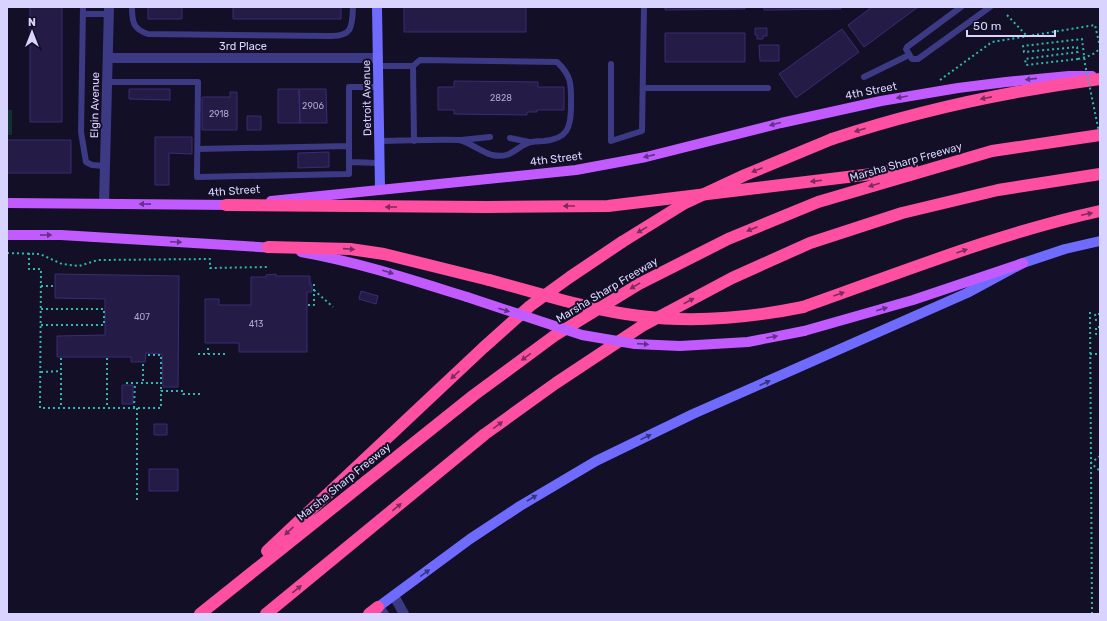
<svg xmlns="http://www.w3.org/2000/svg" width="1107" height="621" viewBox="0 0 1107 621" font-family="Rubik,sans-serif">
  <rect width="100%" height="100%" fill="#130f26"/>
  <path fill="#12302f" d="M7,110H12V135H7Z"/>
  <path fill="#241b47" stroke="#3b2d73" d="M30,7H62V122H30Z
    M148,7H182V19H148Z
    M233,7H341V19H233Z
    M404,7H526V32H404Z
    M665,7H745V9L665,10Z
    M764,7H841V9L764,10Z
    M872,7H918L864,47L848,25Z
    M755,28H767V36H763V39H757V35H755Z
    M842,29L859,52L796,98L779,74Z
    M665,33H745V62H665Z
    M759,45H779V61H760Z
    M454,81L538,82V87H564V110H537V112H527V115L454,114V110H438V87H454Z
    M129,89H170V100L129,99Z
    M278,89H299L300,123H278Z
    M299,89H326L327,123H300Z
    M230,92H237V130H202V97H230Z
    M247,116H261V130H247Z
    M155,137H192V154L169,153V185H155Z
    M7,140H71V173H7Z
    M329,152V167L298,168V153Z
    M55,274L179,276L178,387H163L162,354L146,353L145,362H131V357H57V336L105,335V299L55,298Z
    M276,274V276H310V285H312V292H307V352H239V343H205V299H219V305H251V277H266V275Z
    M361,291L378,296L376,304L359,299Z
    M122,385H133V404H122Z
    M154,424H167V435H154Z
    M149,469H178V491H149Z"/>
  <g fill="none" stroke-linecap="round" stroke-linejoin="round">
    <path stroke="#2fb8b0" stroke-width="2" stroke-dasharray="2 3" stroke-linecap="butt" d="M1007,15L1027,36
      M940,80L992,42L1095,25L1100,47C1096,55 1086,57 1078,59
      M7,253L40,254L62,264L79,266L98,260L210,259V268L267,267
      M29,253V269H41L40,408H161V391H183V394H201
      M41,286H54
      M314,290L333,307
      M308,305H314V284L311,283
      M1090,312L1092,614
      M1100,314H1095L1096,320H1100
      M41,325H104V309H41
      M1100,327H1096V334H1100
      M208,348V354
      M198,354H228
      M1090,354H1100
      M148,355H161V391
      M61,358V408
      M107,358V408
      M143,364V384
      M41,372L61,371
      M126,383H161
      M134,408L135,383
      M1100,456L1091,463L1100,471
      M137,500V408"/>
    <path stroke="#3d3a85" stroke-width="6" d="M83,7L81,132L86,162L92,165L105,166
      M132,7C132,22 133,29 148,34L331,36C353,36 352,26 353,7
      M961,7L907,47L906,49L912,59H918L990,7
      M83,14H109
      M611,64V141L642,131L644,7
      M379,66H413
      M864,77L909,55
      M107,82H198L197,177L349,174V162L379,163
      M643,88H768
      M510,138L529,142
      M461,140L490,137
      M379,141C406,141 432,139 459,140C467,141 482,152 492,155C511,159 515,148 528,143C533,141 539,141 544,141C567,139 571,128 571,107C571,87 573,77 557,62L420,60L413,66L414,141
      M198,149L349,146
      M349,162V87H379"/>
    <path stroke="#3d3a85" stroke-width="10" d="M108,58H378
      M104,204L109,7
      M394,596L404,614
      M378,607L384,614"/>
    <path stroke="#6f6bff" stroke-width="10" d="M377,7L380,189
      M378,607L470,539L520,506L596,461L693,414L967,293L1023,263L1065,249L1100,241"/>
    <path stroke="#c25bff" stroke-width="10" d="M271,201L576,170L646,157L781,123L881,101L958,88L1006,82L1069,76H1092
      M7,203L233,205
      M7,235H61L275,248
      M301,252C358,262 412,280 467,297
      M804,331L913,300L1023,263"/>
    <path stroke="#ff4fa3" stroke-width="12" d="M832,139C919,110 1009,91 1100,79
      M226,205L487,207L608,206L872,174L912,167
      M268,247L350,249L384,254L489,280
      M803,307C900,273 999,233 1100,211
      M267,551L483,348L530,306L570,277L622,242
      M200,614L474,395L554,336L639,284L728,239L818,202L992,151L1100,135
      M266,614L485,434L556,383L642,326L732,278L810,243L902,213L998,190L1100,174
      M369,614L378,607"/>
    <path stroke="#2fb8b0" stroke-width="2" stroke-dasharray="2 3" stroke-linecap="butt" d="M1078,59L1026,65L1025,59L1078,52L1077,47L1024,52L1023,46L1082,39L1085,64L1100,137"/>
    <path stroke="#c25bff" stroke-width="10" d="M467,297L582,335L635,344L680,346L748,342L804,331"/>
    <path stroke="#ff4fa3" stroke-width="12" d="M622,242L685,203L745,175L832,139
      M489,280C539,293 589,310 640,316C695,323 749,318 803,307"/>
  </g>
  <defs><path id="oneway-solid" d="M-6-.8H1V-3.2L6.5 0L1 3.2V.8H-6Z"/></defs>
  <g fill="#623188">
    <use href="#oneway-solid" transform="translate(1031 79) rotate(174)"/>
    <use href="#oneway-solid" transform="translate(902 97) rotate(170)"/>
    <use href="#oneway-solid" transform="translate(775 124) rotate(165)"/>
    <use href="#oneway-solid" transform="translate(649 156) rotate(167)"/>
    <use href="#oneway-solid" transform="translate(145 204) rotate(-179)"/>
    <use href="#oneway-solid" transform="translate(46 235)"/>
    <use href="#oneway-solid" transform="translate(176 242) rotate(3)"/>
    <use href="#oneway-solid" transform="translate(388 272) rotate(17)"/>
    <use href="#oneway-solid" transform="translate(882 309) rotate(-16)"/>
    <use href="#oneway-solid" transform="translate(504 310) rotate(18)"/>
    <use href="#oneway-solid" transform="translate(772 337) rotate(-10)"/>
    <use href="#oneway-solid" transform="translate(643 344) rotate(4)"/>
  </g>
  <g fill="#7d2c5e">
    <use href="#oneway-solid" transform="translate(986 98) rotate(169)"/>
    <use href="#oneway-solid" transform="translate(860 130) rotate(162)"/>
    <use href="#oneway-solid" transform="translate(757 170) rotate(158)"/>
    <use href="#oneway-solid" transform="translate(816 181) rotate(173)"/>
    <use href="#oneway-solid" transform="translate(874 185) rotate(164)"/>
    <use href="#oneway-solid" transform="translate(569 206) rotate(180)"/>
    <use href="#oneway-solid" transform="translate(391 207) rotate(-180)"/>
    <use href="#oneway-solid" transform="translate(1087 214) rotate(-12)"/>
    <use href="#oneway-solid" transform="translate(752 229) rotate(157)"/>
    <use href="#oneway-solid" transform="translate(642 230) rotate(149)"/>
    <use href="#oneway-solid" transform="translate(349 249) rotate(4)"/>
    <use href="#oneway-solid" transform="translate(962 251) rotate(-19)"/>
    <use href="#oneway-solid" transform="translate(635 286) rotate(149)"/>
    <use href="#oneway-solid" transform="translate(839 294) rotate(-19)"/>
    <use href="#oneway-solid" transform="translate(689 301) rotate(-28)"/>
    <use href="#oneway-solid" transform="translate(526 357) rotate(144)"/>
    <use href="#oneway-solid" transform="translate(455 375) rotate(137)"/>
    <use href="#oneway-solid" transform="translate(498 425) rotate(-36)"/>
    <use href="#oneway-solid" transform="translate(397 507) rotate(-39)"/>
    <use href="#oneway-solid" transform="translate(289 531) rotate(137)"/>
    <use href="#oneway-solid" transform="translate(297 589) rotate(-39)"/>
  </g>
  <g fill="#38347d">
    <use href="#oneway-solid" transform="translate(765 383) rotate(-24)"/>
    <use href="#oneway-solid" transform="translate(646 437) rotate(-26)"/>
    <use href="#oneway-solid" transform="translate(532 498) rotate(-31)"/>
    <use href="#oneway-solid" transform="translate(425 573) rotate(-36)"/>
  </g>
  <g text-anchor="middle" dominant-baseline="central" stroke-width="4" stroke-linejoin="round" paint-order="stroke">
    <g font-size="9" fill="#aca6d1">
      <text x="501" y="98">2828</text>
      <text x="313" y="106">2906</text>
      <text x="219" y="114">2918</text>
      <text x="142" y="317">407</text>
      <text x="256" y="324">413</text>
    </g>
    <g font-size="11" fill="#d9d4ff" stroke="#130f26">
      <text x="243" y="46">3rd Place</text>
      <text transform="translate(871 91) rotate(-11)">4th Street</text>
      <text transform="translate(367 98) rotate(-91)">Detroit Avenue</text>
      <text transform="translate(95 105) rotate(-89)">Elgin Avenue</text>
      <text transform="translate(556 159) rotate(-7)">4th Street</text>
      <text transform="translate(906 162) rotate(-16)">Marsha Sharp Freeway</text>
      <text transform="translate(234 191) rotate(-4)">4th Street</text>
      <text transform="translate(607 290) rotate(-31)">Marsha Sharp Freeway</text>
      <text transform="translate(344 482) rotate(-39)">Marsha Sharp Freeway</text>
    </g>
  </g>
  <rect width="1107" height="621" fill="none" stroke="#d9d4ff" stroke-width="16"/>
  <g transform="translate(32 32)" stroke="#130f26" stroke-width="3" paint-order="stroke">
  <path d="M0-3L7 15L0 10L-7 15Z" fill="#d9d4ff"/>
  <text y="-6" font-size="11" font-weight="bold" text-anchor="middle" fill="#d9d4ff">N</text>
  </g>
  <path d="M967 30v6h88v-6" fill="none" stroke="#d9d4ff" stroke-width="2"/>
  <text x="973" y="30" font-size="12" fill="#d9d4ff" stroke="#130f26" stroke-width="3" paint-order="stroke">50 m</text>
</svg>
